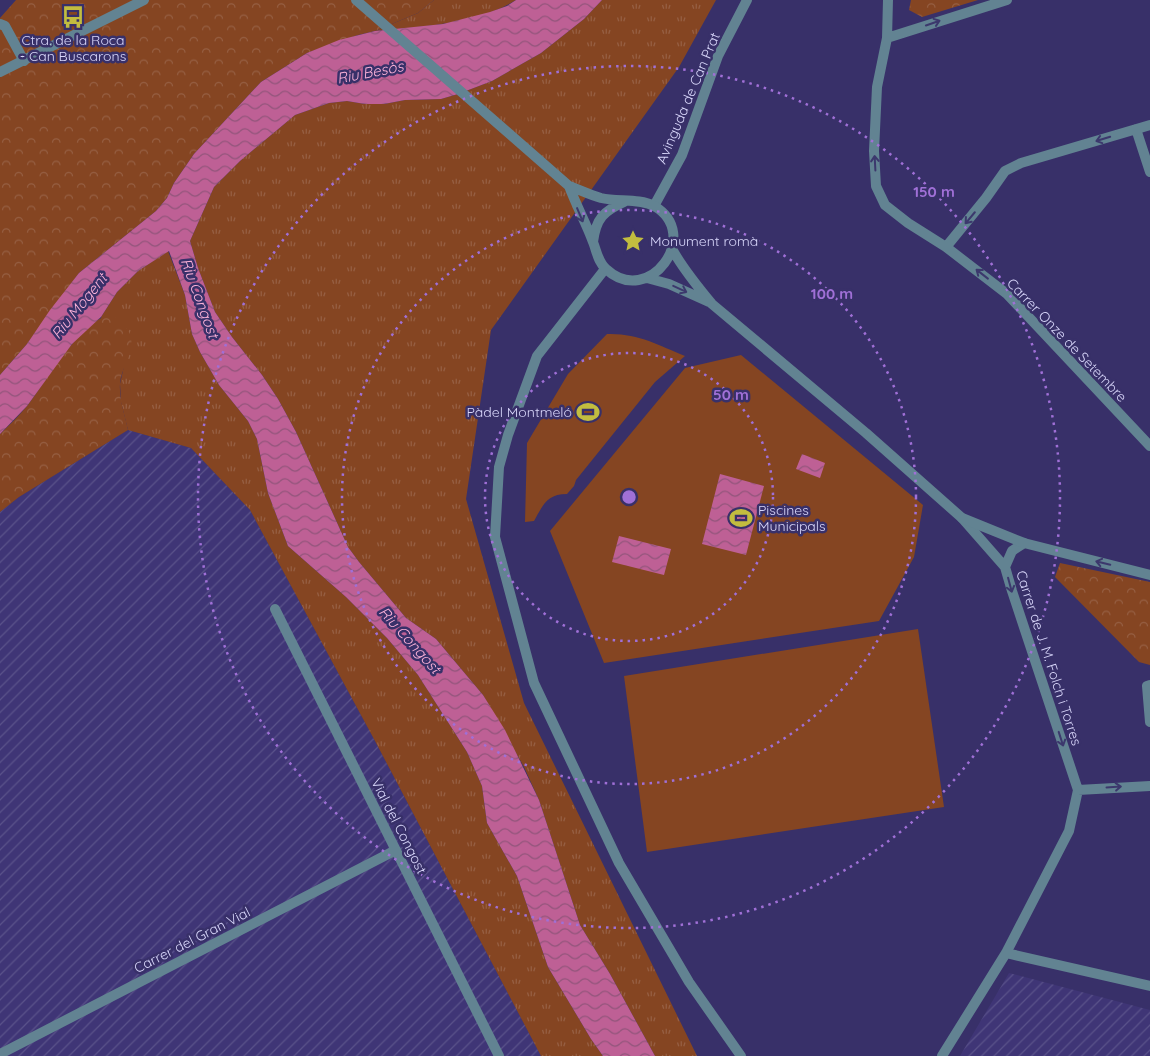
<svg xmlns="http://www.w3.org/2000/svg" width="1150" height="1056" viewBox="0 0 1150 1056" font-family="Quicksand,sans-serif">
  <defs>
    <pattern id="industrial-furrows" width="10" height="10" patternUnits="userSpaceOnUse" patternTransform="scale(1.25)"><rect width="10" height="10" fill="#3f3576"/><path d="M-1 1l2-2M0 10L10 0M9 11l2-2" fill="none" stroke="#5a528a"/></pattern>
    <pattern id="grass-tufts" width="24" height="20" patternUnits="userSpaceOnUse" patternTransform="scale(1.25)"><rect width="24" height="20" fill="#854522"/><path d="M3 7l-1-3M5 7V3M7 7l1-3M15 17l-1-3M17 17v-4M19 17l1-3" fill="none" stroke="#965f43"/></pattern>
    <pattern id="forest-crowns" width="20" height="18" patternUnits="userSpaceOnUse" patternTransform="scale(1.25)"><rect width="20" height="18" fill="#854522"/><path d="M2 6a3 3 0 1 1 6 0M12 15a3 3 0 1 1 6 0" fill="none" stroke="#965f43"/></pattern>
    <pattern id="water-waves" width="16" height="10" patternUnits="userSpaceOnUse" patternTransform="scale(1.25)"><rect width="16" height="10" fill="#be6095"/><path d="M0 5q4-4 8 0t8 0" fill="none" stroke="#92557b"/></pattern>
  </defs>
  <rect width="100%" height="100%" fill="#383069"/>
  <path fill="url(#industrial-furrows)" d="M128,430L191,448L250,510L375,741L541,1056H0V512L19,497Z
    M1009,973L1150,1010V1056H960Z"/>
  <path fill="url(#grass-tufts)" d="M434,0H516C478,24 420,27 375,31L418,13Z
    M602,0H716L679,67L491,330L466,499L524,703L697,1056H655L610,974L580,925L539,800L524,767L483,695L436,639L406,618L359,562L348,547L296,432L278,399L262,375L232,337L215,312L198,268L190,241L214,187L240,161L295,115L329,103L347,101L365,104H384L405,100L441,99L458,94L492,81L541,53L584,19Z
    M168,251L185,295L192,334L200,352L219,385L248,421L257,439L268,493L288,546L346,597L387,638L418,675L467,752L482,786L487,823L517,876L548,967L591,1039L603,1056H541L375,741L250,510L191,448L128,430L121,402L120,384L124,366L101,317L117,292L138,271Z"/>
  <path fill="url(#forest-crowns)" d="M16,0H434L418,13L375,31L358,35L307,53L261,82L194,154L174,183L167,198L156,211L79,273L27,344L0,375V18Z
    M911,0H978L922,17L909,10Z
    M110,314C118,318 122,322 127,329C140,348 121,365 120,384C119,400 125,415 128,430L19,497L0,512V434C9,425 19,416 27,406C48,379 77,325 110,314Z
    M1060,563L1150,582V665L1139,662L1055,577Z"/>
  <path fill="#854522" d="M607,334C638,333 658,345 685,356L655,382L576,480L574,486L567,494C547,494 543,505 534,521L525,522L527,443L568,374Z
    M741,355L923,505L914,557L879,621L604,663L550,531L685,368Z
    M918,629L944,807L647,852L624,676Z"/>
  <path fill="url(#water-waves)" d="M516,0H602L584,19L541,53L492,81L458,94L441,99L405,100L384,104H365L347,101L329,103L295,115L240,161L214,187L190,241L198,268L215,312L232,337L262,375L278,399L296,432L348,547L359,562L406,618L436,639L483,695L505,730L539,800L580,925L610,974L655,1056H603L591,1039L548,967L517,876L487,823L482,786L467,752L418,675L387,638L346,597L288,546L268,493L257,439L248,421L219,385L200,352L192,334L185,295L169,251L138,271L117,292L101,317L72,344L27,406L0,434V375L27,344L50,310L79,273L156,211L167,198L174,183L194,154L261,82L307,53L339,40L375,31L443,24L490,12L507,6Z
    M802,454L825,463L820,478L796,469Z
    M720,474L764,486L746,555L702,544Z
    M619,536L671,549L664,575L612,562Z"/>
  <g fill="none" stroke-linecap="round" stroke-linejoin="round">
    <path stroke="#628392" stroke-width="10" d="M888,0L887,38L877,87L874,151L876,186L885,205L908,223L946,247L1007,294L1150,446
      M0,24L5,26L24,61
      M887,38L1007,0
      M1136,129L1150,172
      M654,206L682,155L718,56L747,0
      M946,247L986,198L1005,171L1021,163L1150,125
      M605,269L537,356L508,435L499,467L495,537L534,683L619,863L689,982L741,1056
      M962,518L1005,567L1012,591L1078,790
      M1005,567L1012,551L1024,543
      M275,609L499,1056
      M1150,685L1147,686L1150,722
      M1078,790L1150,786
      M1006,953L1150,986
      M0,1054L396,850
      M942,1056L1006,953L1069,831L1078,790"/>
    <path stroke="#628392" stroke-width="10" d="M356,0L569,186C580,190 590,195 601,198C618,202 639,198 654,206C703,234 649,309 606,269C598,262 597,252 593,242C586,223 576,205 569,186
      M0,72L144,0
      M593,242C596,218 604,211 624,202
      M672,249C683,269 697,286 712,304L866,433L962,518L1024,543L1150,575
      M647,278L669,284L709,302"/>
  </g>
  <defs><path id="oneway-shaft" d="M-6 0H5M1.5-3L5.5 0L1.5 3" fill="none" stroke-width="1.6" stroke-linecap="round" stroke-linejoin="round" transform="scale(1.25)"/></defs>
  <g stroke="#3c386d">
    <use href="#oneway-shaft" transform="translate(933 23) rotate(-19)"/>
    <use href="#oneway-shaft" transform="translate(1103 139) rotate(163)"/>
    <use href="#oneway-shaft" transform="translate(875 163) rotate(-93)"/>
    <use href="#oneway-shaft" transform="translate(580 215) rotate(67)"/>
    <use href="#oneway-shaft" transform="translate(970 218) rotate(130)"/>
    <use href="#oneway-shaft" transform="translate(982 274) rotate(-142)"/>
    <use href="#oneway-shaft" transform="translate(680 289) rotate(25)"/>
    <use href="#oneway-shaft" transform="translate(1103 563) rotate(-166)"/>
    <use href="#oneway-shaft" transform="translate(1010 585) rotate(75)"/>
    <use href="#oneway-shaft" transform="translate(1061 739) rotate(72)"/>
    <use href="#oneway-shaft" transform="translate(1114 787) rotate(-4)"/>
  </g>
  <g fill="none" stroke="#a070d7" stroke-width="2.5" stroke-dasharray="2.5 5">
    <circle cx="629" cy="497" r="144"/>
    <circle cx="629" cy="497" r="287"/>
    <circle cx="629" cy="497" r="431"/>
  </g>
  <defs>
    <symbol id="bus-bare" viewBox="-9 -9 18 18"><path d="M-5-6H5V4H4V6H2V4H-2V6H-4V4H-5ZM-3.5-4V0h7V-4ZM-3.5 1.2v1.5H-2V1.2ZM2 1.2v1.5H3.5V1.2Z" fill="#c2bd3f" stroke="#383069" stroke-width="2.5" paint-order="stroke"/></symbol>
    <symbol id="sight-bare" viewBox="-9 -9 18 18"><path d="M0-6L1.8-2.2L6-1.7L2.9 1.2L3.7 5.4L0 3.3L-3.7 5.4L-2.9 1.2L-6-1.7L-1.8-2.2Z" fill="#c2bd3f" stroke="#383069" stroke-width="2.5" paint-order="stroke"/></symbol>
    <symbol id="stadium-bare" viewBox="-9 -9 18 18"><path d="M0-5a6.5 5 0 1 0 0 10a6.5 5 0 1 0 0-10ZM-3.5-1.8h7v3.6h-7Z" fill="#c2bd3f" stroke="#383069" stroke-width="2.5" paint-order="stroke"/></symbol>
  </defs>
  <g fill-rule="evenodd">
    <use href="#bus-bare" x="57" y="1" width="32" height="32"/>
    <use href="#sight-bare" x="617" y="225" width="32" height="32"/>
    <use href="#stadium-bare" x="572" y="396" width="32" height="32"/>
    <use href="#stadium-bare" x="725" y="502" width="32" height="32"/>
  </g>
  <g text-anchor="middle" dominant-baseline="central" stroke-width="5" stroke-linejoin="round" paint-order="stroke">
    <g font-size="14" fill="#d8d6fa" stroke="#383069" text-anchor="start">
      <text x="73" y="40" text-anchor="middle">Ctra. de la Roca<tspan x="73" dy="16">- Can Buscarons</tspan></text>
      <text x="650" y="241">Monument romà</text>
      <text x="572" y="412" text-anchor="end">Pàdel Montmeló</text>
      <text x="758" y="510">Piscines<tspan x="758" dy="16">Municipals</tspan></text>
    </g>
    <g font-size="14" fill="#d8d6fa" stroke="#383069">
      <text transform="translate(688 98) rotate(-67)">Avinguda de Can Prat</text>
      <text transform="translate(1067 340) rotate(46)">Carrer Onze de Setembre</text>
      <text transform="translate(1049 658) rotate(72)">Carrer de J. M. Folch i Torres</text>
      <text transform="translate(399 826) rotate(63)">Vial del Congost</text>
      <text transform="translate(192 940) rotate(-27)">Carrer del Gran Vial</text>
    </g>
    <g font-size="15" font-style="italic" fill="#fbb1d8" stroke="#383069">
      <text transform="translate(370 72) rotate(-11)">Riu Besòs</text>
      <text transform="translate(200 298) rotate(70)">Riu Congost</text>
      <text transform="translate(79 306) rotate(-51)">Riu Mogent</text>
      <text transform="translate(410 640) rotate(48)">Riu Congost</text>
    </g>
  </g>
  <circle cx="629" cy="497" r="8" fill="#a070d7" stroke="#383069" stroke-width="2.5"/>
  <g font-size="15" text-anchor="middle" font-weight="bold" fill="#a070d7" stroke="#383069" stroke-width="5" stroke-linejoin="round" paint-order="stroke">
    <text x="934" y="197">150 m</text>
    <text x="832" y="299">100 m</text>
    <text x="731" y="400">50 m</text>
  </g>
</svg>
